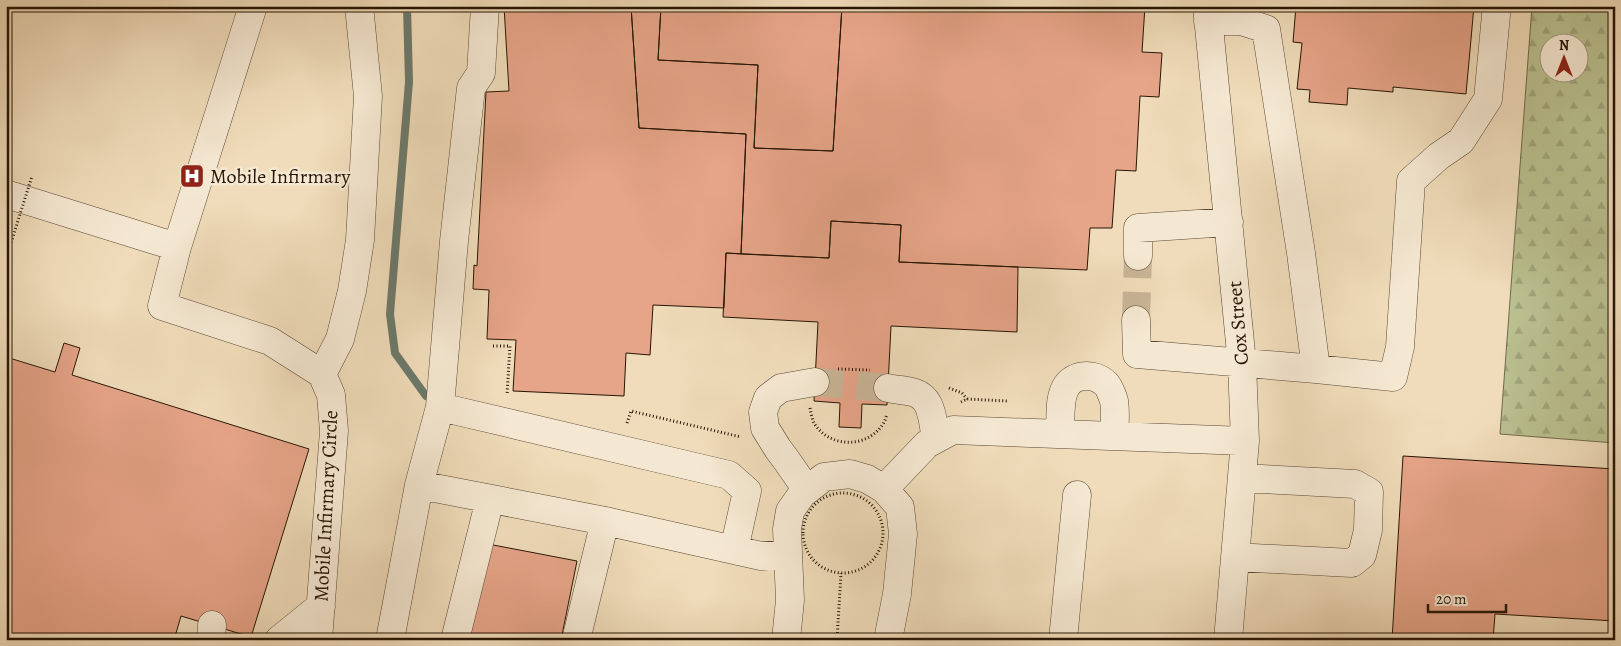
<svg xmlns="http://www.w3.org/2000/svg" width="1621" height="646" viewBox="0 0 1621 646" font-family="Alegreya,serif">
  <defs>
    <pattern id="forest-firs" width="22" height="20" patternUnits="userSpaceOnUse" patternTransform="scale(1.25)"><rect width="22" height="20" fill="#bac090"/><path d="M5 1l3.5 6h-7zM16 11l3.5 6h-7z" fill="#a0a47b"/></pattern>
  </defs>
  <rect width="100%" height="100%" fill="#f0dcba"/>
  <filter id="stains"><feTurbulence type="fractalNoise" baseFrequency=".004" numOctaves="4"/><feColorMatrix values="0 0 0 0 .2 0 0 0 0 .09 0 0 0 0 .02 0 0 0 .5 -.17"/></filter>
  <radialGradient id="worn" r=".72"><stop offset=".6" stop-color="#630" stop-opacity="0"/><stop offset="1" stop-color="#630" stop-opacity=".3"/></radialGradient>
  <path fill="url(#forest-firs)" stroke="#706a4a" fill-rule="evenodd" d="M1532,6H1615V443L1500,434ZM1548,42H1578V72H1548Z"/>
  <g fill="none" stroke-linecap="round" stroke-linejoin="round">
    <path stroke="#6c796b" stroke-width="8" d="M407,6L409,82L390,314L395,353L426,396"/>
  </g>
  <path fill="#e6a488" stroke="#271504" d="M504,6H631L639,128L746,134L741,254L726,253L724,308L653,305L650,355L626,353L624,396L513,391L516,340L487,339L489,290L473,289L474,265L477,266L486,92L509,91Z
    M631,6H661L658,60L758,65L754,148L833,151L842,6H1145L1142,52L1162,53L1159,97L1140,96L1136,171L1116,170L1112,228H1090L1087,270L899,262L901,225L831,221L829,258L741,254L746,134L639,128Z
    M661,6H842L833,151L754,148L758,65L658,60Z
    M1296,6H1474L1466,94L1393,87V92L1348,88L1347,105L1309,102L1310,90L1297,89L1302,43L1293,42Z
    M831,221L901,225L899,262L1018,267L1017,332L891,326L887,405L862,404L861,428L839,427L840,403L814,401L818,322L723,317L726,253L829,258Z
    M64,343L80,348L72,375L309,449L251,637L181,616L174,640H6V357L55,372Z
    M1403,456L1615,469V621L1495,614L1493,640H1392Z
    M488,544L577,561L561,640H469Z"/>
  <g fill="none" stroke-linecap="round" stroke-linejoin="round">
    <path stroke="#c8b496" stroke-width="28" stroke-dasharray="28 14" stroke-linecap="butt" d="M1136,320L1138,256
      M815,382L888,388"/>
    <defs>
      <path id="minor" d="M253,6L177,247L162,306L270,341L322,374
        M1207,6L1242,363L1245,441L1228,640
        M1208,21H1241L1266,29L1301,253L1316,369
        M6,194L177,247
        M1138,256V228L1229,222
        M1136,320L1137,354L1316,369L1393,377L1400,347L1411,181L1439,156L1461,141L1488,99L1496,15L1495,6
        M322,374L340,339L352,291L360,240L368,96L359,6
        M888,388C896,390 904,390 912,392C933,397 932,420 936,438
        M440,407L729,475L747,491L734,550
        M1060,433C1061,420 1059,403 1064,391C1070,374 1093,371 1106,384C1109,387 1113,397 1114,401C1116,412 1114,425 1115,436
        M419,485L605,521L761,556L788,554
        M884,489L927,444L953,430L1245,441
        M807,490L787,461L778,449L765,428L763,412L768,398L781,388L815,382
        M1235,557L1352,563L1362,555L1368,530L1369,492L1355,484L1242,478
        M211,640L212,625
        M279,640L321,606
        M318,640L334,431L331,395L322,374
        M390,640L419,485L440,407L454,241L471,88L481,73L485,6
        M455,640L490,499
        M576,640L605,521
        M786,640L790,600L787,529L790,511L802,494L824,477L850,474L867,479L884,489L900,507L903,534L897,594L888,640
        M1063,640L1077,495"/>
    </defs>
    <use href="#minor" stroke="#594732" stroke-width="29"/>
    <path stroke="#271504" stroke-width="3" stroke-dasharray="1 2.5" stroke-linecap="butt" d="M493,346H510L507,395
      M838,369L870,370
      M949,388L962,393L967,399
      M961,402L967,399L1007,401
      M810,408C811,413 812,419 814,423C829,448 867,449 883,424C885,421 886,417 887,414
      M627,423L631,411L741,437
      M803 533a40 40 0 1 1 80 0a40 40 0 1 1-80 0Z
      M837,640L841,573"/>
    <use href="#minor" stroke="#f5e8d2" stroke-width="28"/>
    <path stroke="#271504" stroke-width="3" stroke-dasharray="1 2.5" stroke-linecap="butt" d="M6,259L32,176"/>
  </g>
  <defs>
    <symbol id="hospital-square" viewBox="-11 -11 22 22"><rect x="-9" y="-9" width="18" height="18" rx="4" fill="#8f2418" stroke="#f5e8d2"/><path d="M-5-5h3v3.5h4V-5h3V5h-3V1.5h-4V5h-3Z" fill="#fff"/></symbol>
  </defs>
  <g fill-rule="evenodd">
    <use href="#hospital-square" x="178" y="162" width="28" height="28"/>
  </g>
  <g text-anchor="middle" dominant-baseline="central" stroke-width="5" stroke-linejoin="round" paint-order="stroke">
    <g font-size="20" fill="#271504" stroke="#f5e8d2" text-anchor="start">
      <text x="210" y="176">Mobile Infirmary</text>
    </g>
    <g font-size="20" fill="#271504" stroke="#f5e8d2">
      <text transform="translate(1238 323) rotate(-95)">Cox Street</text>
      <text transform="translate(326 506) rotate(-87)">Mobile Infirmary Circle</text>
    </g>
  </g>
  <rect width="1621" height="646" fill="none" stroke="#f0dcba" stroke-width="25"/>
  <rect x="8" y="8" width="1606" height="631" fill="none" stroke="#271504" stroke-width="2.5"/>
  <rect x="12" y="12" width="1596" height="621" fill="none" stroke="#271504"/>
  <g transform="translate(1564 58)"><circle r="24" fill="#f5e8d2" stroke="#a39480"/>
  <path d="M0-4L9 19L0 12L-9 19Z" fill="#8f2418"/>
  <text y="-8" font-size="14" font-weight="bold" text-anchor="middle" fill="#271504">N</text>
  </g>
  <path d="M1428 604v8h78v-8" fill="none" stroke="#271504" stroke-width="2.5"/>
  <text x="1436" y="604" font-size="15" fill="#271504" stroke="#f5e8d2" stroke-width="4" paint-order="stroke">20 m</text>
  <rect width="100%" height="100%" filter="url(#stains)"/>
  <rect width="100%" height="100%" fill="url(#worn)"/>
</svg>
